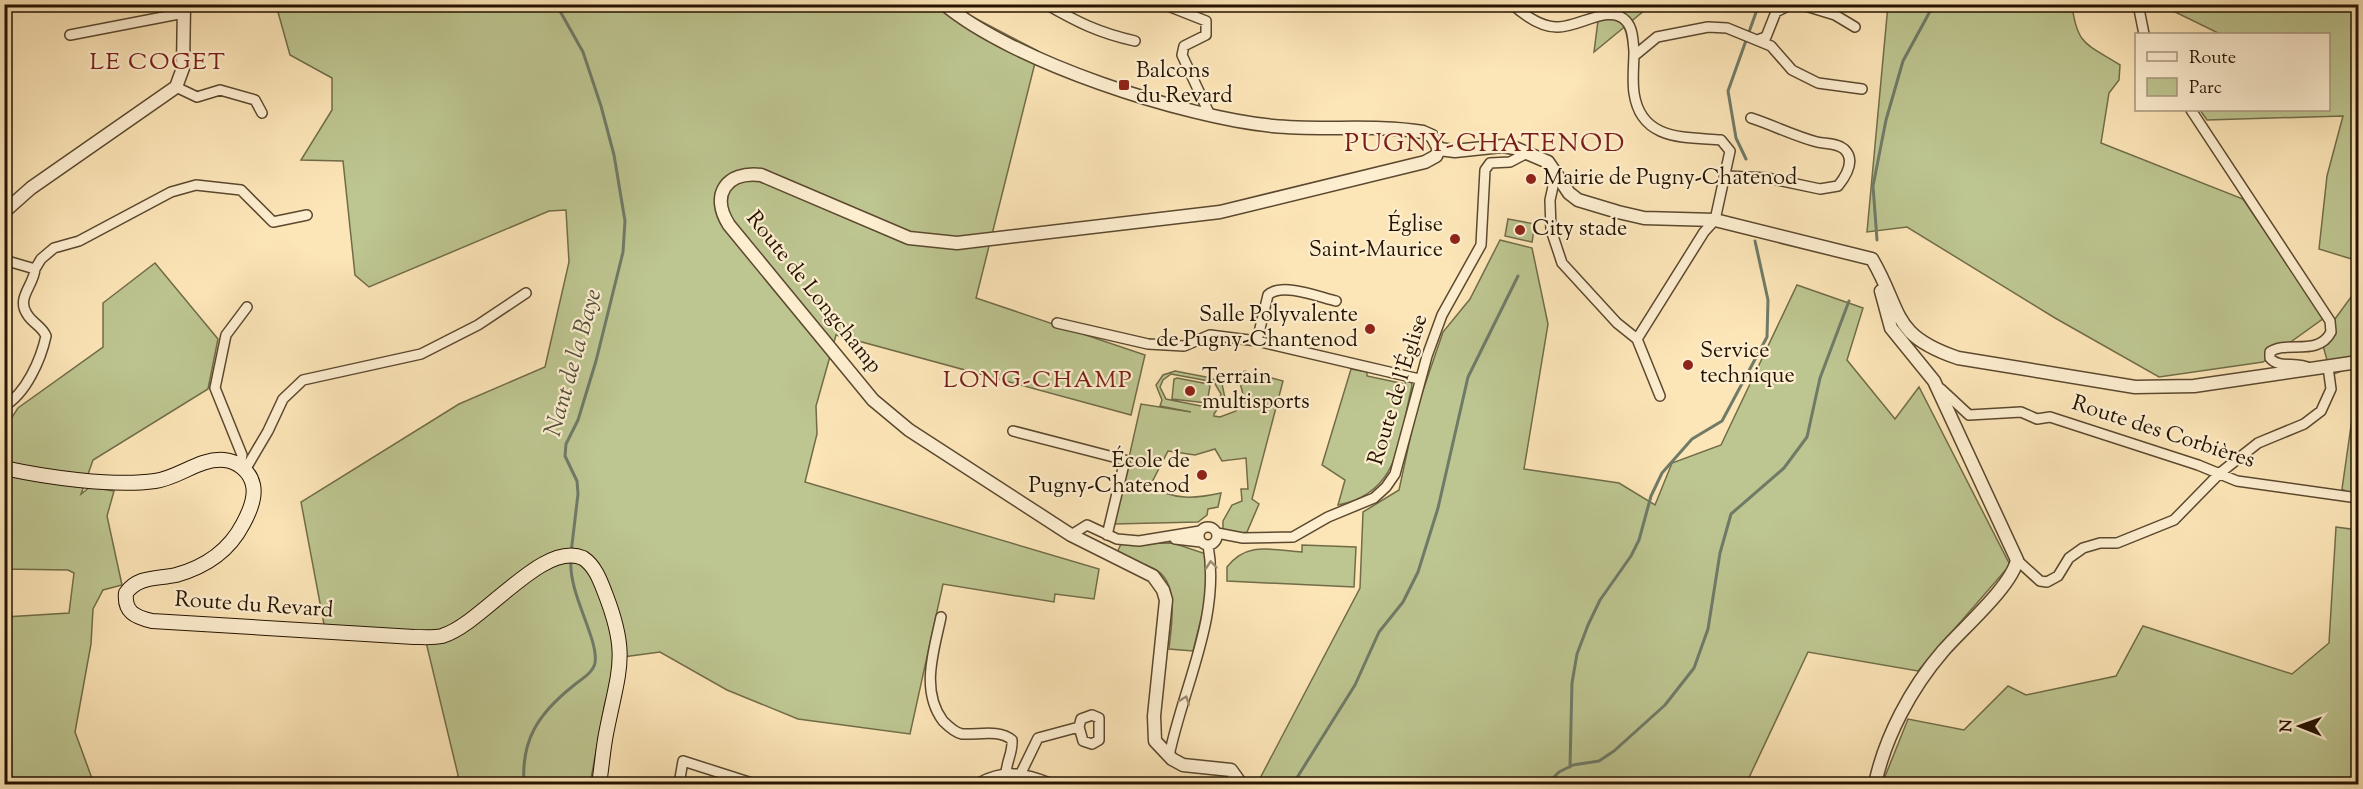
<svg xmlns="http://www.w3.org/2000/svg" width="2363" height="789" viewBox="0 0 2363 789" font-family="'Sorts Mill Goudy',serif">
  <rect width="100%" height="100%" fill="#fce5b7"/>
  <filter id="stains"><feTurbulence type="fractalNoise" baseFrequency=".00333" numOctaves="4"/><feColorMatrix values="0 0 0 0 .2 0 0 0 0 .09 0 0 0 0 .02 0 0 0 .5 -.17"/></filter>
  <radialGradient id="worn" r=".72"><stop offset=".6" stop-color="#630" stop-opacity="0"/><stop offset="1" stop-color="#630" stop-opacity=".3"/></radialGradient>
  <path fill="#bdc590" stroke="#716c48" stroke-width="1.5" fill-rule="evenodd" d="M276,5H950L1038,51L976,298L1145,355L1131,415L836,335L816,406L817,434L805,482L1099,569L1094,599L1055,594L1054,602L943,584L910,734L798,719L727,690L660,652L623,657L605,703L590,784H456L458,775L426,642L326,635L301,502L459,404L545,367L569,262L566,210L549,211L369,287L355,275L343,161L301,160L332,110V78L290,55Z
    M1600,5H1651L1594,52Z
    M1888,5H2072C2077,46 2087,44 2120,65L2119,80L2109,93L2101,143L2243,199L2324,318L2263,362L2159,377L2055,318L1907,227L1867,232Z
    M2161,5H2358V261L2319,249L2327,176L2343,116L2207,120L2200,110H2328V34H2220Z
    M1508,219L1535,224L1532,242L1505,236Z
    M1500,240L1532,248L1548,324L1524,469L1619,483L1655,505L1672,463L1721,445L1797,285L1863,308L1847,360L1895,419L1919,387L2010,565L1918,671L1808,652L1746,784H1257L1360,588L1363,512L1399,490L1416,411L1443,332L1470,299Z
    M155,263L218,339L208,389L93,460L81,494L90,487L114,491L107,516L122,585L103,590L93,609L91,644L75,732L94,784H5V617L69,613L74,573L68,570L5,569V428L18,408L103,347V303Z
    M2358,264V365L2331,375L2321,338L2357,289Z
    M1351,369L1367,372V376L1405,384L1406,378L1411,379L1412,386C1399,437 1401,493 1338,505L1345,480L1322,465Z
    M1175,371L1211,378L1222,384L1225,398L1214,414V416L1220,417L1236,411L1243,394L1238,376L1245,371L1283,381L1252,499L1259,504L1247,532L1229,535L1223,529V521L1232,505L1242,501L1241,489H1248L1246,458L1222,461L1215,449L1195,455L1168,451L1150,486C1174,500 1194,499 1221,493L1218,507L1208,509L1207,515L1198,522L1114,524L1141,404L1191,412L1160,406L1162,400L1156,385L1163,375ZM1171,374L1214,382L1221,394L1219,402L1211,408L1166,399L1160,387L1163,380Z
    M1177,378L1208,384L1210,386L1207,403L1172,399L1174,379Z
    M2353,412L2358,413V499L2342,489Z
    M2336,527L2358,530V784H1882L1908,719L1964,730L2008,686L2026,695L2116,676L2143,626L2292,674L2329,643Z
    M1173,543L1206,554L1210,583L1193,651L1169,649C1171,626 1180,584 1156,570C1145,563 1128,560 1116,555L1121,544Z
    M1302,545L1356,547L1354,587L1227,581V567C1247,541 1272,550 1302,552Z"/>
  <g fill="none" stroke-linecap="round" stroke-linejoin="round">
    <path stroke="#6f7a67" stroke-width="3" d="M556,4L583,52L601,106L614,155L625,221L623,252L596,361L578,420L566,444L565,456L577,481L578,494L571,553
      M1746,159L1736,138L1728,91L1759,4
      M1877,240L1873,186L1886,120L1903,61L1934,4
      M1570,767L1572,683L1577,654L1588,625L1600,600L1631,556L1639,540L1651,496L1662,473L1692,439L1722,421L1767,337L1768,300L1755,241
      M524,784C521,740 538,714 573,686C580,680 593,673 595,663C599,639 568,593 571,560
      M1293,784L1355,685L1379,632L1403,602L1418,572L1438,508L1468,377L1518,276
      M1547,784L1559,772L1573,765L1599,761L1614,751L1665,705L1694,668L1708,629L1720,553L1731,514L1784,468L1807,437L1820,378L1849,301"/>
    <defs>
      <path id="minor" d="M1046,4C1077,22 1099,33 1135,41
        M1163,4L1206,21V35L1184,46L1182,55L1209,113
        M1512,4C1524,15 1540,27 1557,27C1578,28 1610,3 1626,21C1633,28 1633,41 1634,51C1634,65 1632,79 1634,93C1641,141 1684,137 1721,140L1730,151L1715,220L1704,232L1637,339L1617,323L1562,263L1551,230L1550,200L1556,173
        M1799,4L1835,15L1855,27
        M2138,4L2144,34
        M70,35L184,13
        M1760,39L1766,37L1776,12L1792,4
        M1634,56L1657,37L1708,27L1727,28L1771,46L1792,70L1818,83L1862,89
        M176,87L197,97L220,90L255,100L262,113
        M2191,110L2330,321L2331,332C2318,357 2287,340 2270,352V358C2279,369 2297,361 2309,368
        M1727,176L1768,178L1820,189L1838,186C1846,176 1856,160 1844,149C1837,143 1825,144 1817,142C1794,136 1773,125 1751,118
        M4,260L35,269C34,285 16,298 27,314C32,323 42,326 46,336C41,359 26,394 4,406
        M35,269L41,259L54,248L79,241L171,192L196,185L241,190L273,222L307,215
        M1057,323L1148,344L1184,346L1210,335L1257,341L1419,379
        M1637,339L1660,396
        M1257,341L1268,295C1282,282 1319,297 1336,301
        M1941,389L1969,415L2021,412L2037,419L2050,417L2198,465L2237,481L2358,498
        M1013,431L1125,460L1107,535
        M240,466L242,455L215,388L226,335L247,307
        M245,470L268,431L283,399L303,380L421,354L478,325L526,293
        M1199 536a9 9 0 1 1 18 0a9 9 0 1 1-18 0Z
        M1217,533L1243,538L1293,537L1328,517L1374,498L1386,487L1395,474L1427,356L1442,315L1481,245L1485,170L1490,163L1510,162L1529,152
        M1071,535L1087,525L1117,539L1139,541L1200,531
        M1175,539L1201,542
        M2017,560L2040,581L2047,582L2058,576L2069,558L2083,548L2100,543H2117L2174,520L2220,473L2258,443L2304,424L2321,411L2331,389L2328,367
        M941,617C934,651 920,690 943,721C948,726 956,733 962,734C979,735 999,729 1012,740C1013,753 1006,762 1006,774
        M1169,756C1183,687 1221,617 1208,545
        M1020,775L1038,738L1079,727L1081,719L1092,715L1099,718V740L1092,744L1083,741L1079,727
        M679,784L683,761L755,784"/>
      <path id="tertiary" d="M944,4C1013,62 1183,117 1273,126C1323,131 1374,124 1423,132L1432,136L1439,149
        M1439,149L1455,151L1502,146L1515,148L1548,162L1569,193L1578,200L1618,212L1644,218L1715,220L1872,259C1903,312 1890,335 1958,358L2135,387L2194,386L2358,362
        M4,212L31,188L176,87L183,68L184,4
        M980,784C1004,771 1024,774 1048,784
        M1241,784L1231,770L1183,765L1172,759L1155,741L1154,716L1166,600L1163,590L1153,576L1071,535L909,430L873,400L729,225C710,195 726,171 761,175L909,238L957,243L1220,212L1425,162L1436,156L1439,149
        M1875,784C1885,737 1911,688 1943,651C1962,629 2012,586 2017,560L1934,381L1891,328L1881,291"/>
      <path id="secondary" d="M4,468C45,477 113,487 155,481C179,478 199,458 224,460C237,461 250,471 253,485C256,498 249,513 243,524C229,551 205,567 176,575C157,579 138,576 126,593C124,612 135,617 152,621L414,637C423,637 433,638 442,636C483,624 542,540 583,558C595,566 600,580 605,593C629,654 619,669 607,729C603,747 602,766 599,784"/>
    </defs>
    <use href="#minor" stroke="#5b482e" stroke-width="12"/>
    <use href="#tertiary" stroke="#5b482e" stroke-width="15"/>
    <use href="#secondary" stroke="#251300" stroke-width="16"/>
    <use href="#minor" stroke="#fdeed0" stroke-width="9"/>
    <use href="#tertiary" stroke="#fdeed0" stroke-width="12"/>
    <use href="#secondary" stroke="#fdeed0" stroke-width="14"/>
  </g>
  <defs><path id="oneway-chevron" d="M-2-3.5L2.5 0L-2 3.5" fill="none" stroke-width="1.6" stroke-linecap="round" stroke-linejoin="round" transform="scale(1.5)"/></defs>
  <g stroke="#9c8b72">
    <use href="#oneway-chevron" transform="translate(1211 565) rotate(-95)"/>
    <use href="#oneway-chevron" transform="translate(1185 700) rotate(-70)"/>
  </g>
  <g fill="#8f2418" stroke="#fdeed0" stroke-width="2">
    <rect x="1118" y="79" width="12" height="12" rx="3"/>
    <circle cx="1531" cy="179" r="6"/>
    <circle cx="1520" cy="230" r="6"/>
    <circle cx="1455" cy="239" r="6"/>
    <circle cx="1370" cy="329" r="6"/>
    <circle cx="1688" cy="365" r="6"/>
    <circle cx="1190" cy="391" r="6"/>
    <circle cx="1202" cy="475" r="6"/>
  </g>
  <g text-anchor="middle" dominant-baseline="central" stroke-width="4.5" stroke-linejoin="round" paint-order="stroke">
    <g font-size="22" fill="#251300" stroke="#fdeed0" text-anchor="start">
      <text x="1136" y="72">Balcons<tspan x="1136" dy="25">du Revard</tspan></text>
      <text x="1543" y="179">Mairie de Pugny-Chatenod</text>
      <text x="1443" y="226" text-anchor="end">Église<tspan x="1443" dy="25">Saint-Maurice</tspan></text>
      <text x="1532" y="230">City stade</text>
      <text x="1358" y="316" text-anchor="end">Salle Polyvalente<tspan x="1358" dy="25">de Pugny-Chantenod</tspan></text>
      <text x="1700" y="352">Service<tspan x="1700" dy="25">technique</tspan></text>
      <text x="1202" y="378">Terrain<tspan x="1202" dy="25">multisports</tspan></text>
      <text x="1190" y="462" text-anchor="end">École de<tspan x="1190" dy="25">Pugny-Chatenod</tspan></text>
    </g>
    <g font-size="22" fill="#251300" stroke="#fdeed0">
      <text transform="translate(813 293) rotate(51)">Route de Longchamp</text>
      <text transform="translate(1399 390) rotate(-73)">Route de l'Église</text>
      <text transform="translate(2163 433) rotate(18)">Route des Corbières</text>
      <text transform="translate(254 606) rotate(4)">Route du Revard</text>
    </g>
    <g font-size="24" letter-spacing="1.5" fill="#7a1f14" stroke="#fdeed0">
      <text x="158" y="63">LE COGET</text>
      <text x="1038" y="381">LONG-CHAMP</text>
    </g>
    <g font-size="24" font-style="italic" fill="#504f3c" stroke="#fdeed0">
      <text transform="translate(574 363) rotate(-74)">Nant de la Baye</text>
    </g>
    <g font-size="26" letter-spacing="1.5" fill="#7a1f14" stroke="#fdeed0">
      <text x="1485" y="144">PUGNY-CHATENOD</text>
    </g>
  </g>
  <rect width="2363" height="789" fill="none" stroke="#fce5b7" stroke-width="24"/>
  <rect x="6" y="6" width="2351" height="777" fill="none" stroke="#251300" stroke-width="3"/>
  <rect x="12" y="12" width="2339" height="765" fill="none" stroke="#251300" stroke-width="1.5"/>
  <rect x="2135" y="33" width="195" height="78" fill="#fdeed0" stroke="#a7967d" stroke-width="1.5"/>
  <rect x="2147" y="52" width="30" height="9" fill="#fdeed0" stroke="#a7967d" stroke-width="1.5"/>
  <text x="2189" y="63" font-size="18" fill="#251300">Route</text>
  <rect x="2147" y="78" width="30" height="18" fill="#bdc590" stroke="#a7967d" stroke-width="1.5"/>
  <text x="2189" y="93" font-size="18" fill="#251300">Parc</text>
  <g transform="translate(2300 726) rotate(271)" stroke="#fdeed0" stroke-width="4.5" paint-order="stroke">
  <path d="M0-4.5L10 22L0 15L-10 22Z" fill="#251300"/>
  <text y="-9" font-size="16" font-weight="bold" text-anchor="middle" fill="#251300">N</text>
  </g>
  <rect width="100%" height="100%" filter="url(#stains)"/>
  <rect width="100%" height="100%" fill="url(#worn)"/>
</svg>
